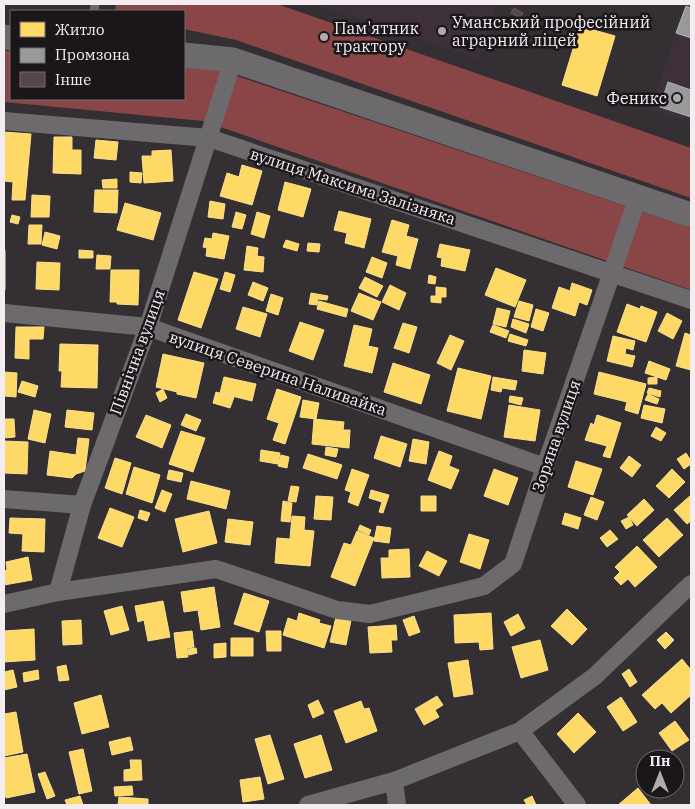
<svg xmlns="http://www.w3.org/2000/svg" width="695" height="809" viewBox="0 0 695 809" font-family="'IBM Plex Serif',serif">
  <rect width="100%" height="100%" fill="#342f33"/>
  <path fill="#3e303b" d="M315,4H496L478,59Z
    M679,4H691V123L650,109L686,6Z"/>
  <path fill="#8a4546" d="M116,4H277L691,148V198L236,40L184,29V11H115Z
    M4,51H11V99H184V67L219,70L691,228V290L203,121L4,102Z"/>
  <path fill="#ffd966" stroke="#fbdf90" d="M580,26L615,36L597,96L562,85Z
    M4,132L31,134L25,200H12L13,182L4,181Z
    M54,137H72V150H81V174L53,173Z
    M96,140L118,142L116,160L94,158Z
    M171,150L173,181L144,183L142,156H152V151Z
    M242,165L262,171L252,205L220,196L227,173L239,177Z
    M130,172L142,173L141,183L130,182Z
    M117,179V188H103L102,180Z
    M285,182L311,189L303,217L278,210Z
    M95,190H118L117,213L94,212Z
    M32,195L50,196L49,217H31Z
    M210,201L225,204L223,219L208,217Z
    M125,203L161,213L153,240L117,230Z
    M339,211L371,219L364,248L345,243L347,233L334,230Z
    M236,212L246,215L242,229L232,227Z
    M257,212L270,216L264,238L251,234Z
    M12,215L20,217L18,224L10,222Z
    M392,220L409,225L406,236L418,239L410,269L396,265L398,256L382,252Z
    M29,225H42L41,244H28Z
    M45,232L60,236L57,249L42,245Z
    M213,233L229,236L224,259L206,256L207,248L203,247L205,238L212,239Z
    M286,240L299,244L297,251L283,247Z
    M308,243L320,244L319,252L307,251Z
    M440,244L470,250L465,271L441,266L442,258L437,257Z
    M247,246L258,248L257,256L264,257L263,272L244,270Z
    M4,250H5V290H4Z
    M79,250L93,251V258H79Z
    M97,255L111,256L110,269H96Z
    M372,257L387,263L382,278L366,272Z
    M37,262L60,263L59,290L36,289Z
    M496,268L526,280L515,307L485,295Z
    M111,270H139L138,305L117,304V302H110Z
    M194,272L218,279L201,328L178,320Z
    M225,272L235,275L230,292L220,289Z
    M429,275L436,277L435,284L428,283Z
    M365,277L383,286L377,297L359,288Z
    M253,282L268,288L263,301L248,295Z
    M572,283L592,290L587,305L579,302L575,316L552,308L559,287L570,291Z
    M390,285L406,293L399,310L382,302Z
    M436,287L446,288V297H441V303L431,302V296H436Z
    M311,293L328,296L327,300L318,299L317,305L309,304Z
    M359,293L381,302L373,320L351,311Z
    M271,294L283,298L278,315L266,311Z
    M319,301L348,309L346,317L317,309Z
    M519,301L533,305L529,321L514,317Z
    M627,304L640,309L641,306L657,312L646,342L617,332Z
    M243,307L267,314L260,337L236,329Z
    M497,308L510,311L506,327L493,324Z
    M536,309L549,313L543,331L531,327Z
    M667,313L682,321L673,339L658,331Z
    M513,319L529,324L526,333L511,327Z
    M300,322L324,330L313,360L289,351Z
    M403,323L417,327L409,353L394,348Z
    M354,325L372,329L368,346L378,348L372,373L344,366Z
    M493,325L509,331L506,338L490,332Z
    M16,327H44L43,339H29V359L15,358Z
    M685,333L691,335V370L676,366Z
    M510,334L528,340L526,346L508,341Z
    M450,335L464,341L451,370L437,363Z
    M613,336L635,341L633,350L626,348L625,354L635,356L632,367L607,361Z
    M60,344L98,345L97,388L61,387L62,371H59Z
    M524,350L546,353L543,374L522,371Z
    M163,354L204,363L196,398L177,394V392L156,387Z
    M649,361L670,369L666,380L645,373Z
    M393,363L430,375L421,404L384,392Z
    M458,368L491,376L481,419L447,411Z
    M4,372L17,373L16,397L4,396Z
    M599,372L646,384L638,414L625,410L627,402L594,394Z
    M224,377L256,384L252,401L220,393Z
    M493,377L517,381L515,390L502,388L501,392L491,390Z
    M657,377V384H648V378Z
    M22,381L38,386L35,397L18,392Z
    M649,388L661,391L660,397L647,393Z
    M163,389L167,398L160,402L156,393Z
    M277,389L301,397L285,444L273,440L279,423L267,419Z
    M216,392L234,397L230,408L213,403Z
    M648,394L659,399L657,404L645,400Z
    M510,396L523,398L521,405L509,402Z
    M303,400L319,403L316,419L300,417Z
    M509,405L540,410L535,441L504,437Z
    M644,405L665,409L662,423L641,418Z
    M34,410L51,414L45,443L28,439Z
    M67,410L94,413L92,430L65,427Z
    M186,414L201,420L196,431L181,425Z
    M146,415L171,425L162,448L136,437Z
    M597,415L621,423L610,458L603,456L607,446L585,440L591,423L594,425Z
    M4,419H14L15,437L4,438Z
    M314,419L344,422L343,430H350L349,448L312,444Z
    M656,427L666,433L661,441L651,436Z
    M181,431L205,438L193,472L169,464Z
    M381,436L407,444L400,467L374,458Z
    M78,438L89,439L85,471L76,474L72,478L47,475L50,451L76,455Z
    M413,439L429,442L426,464L409,461Z
    M4,441L28,442L27,474L4,473Z
    M326,447L338,449L336,457L325,455Z
    M261,450L280,453L278,464L260,461Z
    M439,451L452,456L449,466L459,470L451,489L428,480Z
    M686,453L691,461V464L684,469L677,459Z
    M308,454L342,465L337,479L303,468Z
    M281,455L289,457L287,468L278,466Z
    M629,456L641,465L632,477L620,468Z
    M115,458L131,463L122,494L105,488Z
    M576,461L602,469L593,495L568,487Z
    M134,467L160,475L152,503L126,494Z
    M352,469L369,475L358,506L348,502L351,492L345,490Z
    M494,469L518,478L508,505L484,496Z
    M672,469L685,482L669,498L656,486Z
    M169,470L183,473L181,482L167,479Z
    M191,481L230,491L226,509L187,499Z
    M291,486L299,487L296,502L288,501Z
    M162,490L172,494L165,512L155,508Z
    M371,490L389,495L383,513L379,512L382,502L369,498Z
    M691,495V521L687,524L674,510Z
    M316,496L333,497L331,520L314,519Z
    M421,496H436V511H421Z
    M591,497L604,502L597,520L584,515Z
    M644,499L654,510L637,526L627,515Z
    M283,501L292,503L290,522L281,521Z
    M110,508L134,517L122,547L98,538Z
    M140,510L150,513L147,521L138,518Z
    M209,511L217,543L183,552L175,519Z
    M565,513L581,518L578,529L562,524Z
    M292,516L305,517L304,530L314,531L310,566L275,563L277,538L290,539Z
    M629,517L633,525L626,529L621,521Z
    M10,518L45,519L44,552L22,551L23,534L9,533Z
    M667,518L683,535L659,557L643,540Z
    M228,519L253,522L250,545L225,542Z
    M360,525L371,530L369,535L358,530Z
    M377,526L391,528L389,543L374,541Z
    M610,530L618,539L607,547L600,538Z
    M357,531L374,538L355,586L331,577L344,543L351,545Z
    M469,534L489,540L480,569L460,562Z
    M637,546L657,567L635,587L628,579L621,585L614,578L620,572L615,567Z
    M409,549L410,577L382,578L381,558H389V550Z
    M427,551L447,561L439,576L419,566Z
    M28,557L32,580L4,585V571L7,570L6,562Z
    M214,587L220,627L201,630L198,610L184,612L181,592Z
    M244,593L269,601L259,632L234,624Z
    M163,601L170,637L148,641L144,620L138,622L135,606Z
    M122,606L129,630L111,635L104,611Z
    M567,609L587,629L572,645L551,626Z
    M299,613L320,620L319,623L331,626L324,648L283,635L288,618L297,621Z
    M491,613L493,649L480,650L479,642L455,643L454,615Z
    M518,614L525,628L511,636L504,622Z
    M414,616L420,632L409,636L403,620Z
    M336,617L351,620L346,645L330,642Z
    M81,620L82,644L63,645L62,621Z
    M396,625L397,640H391L392,652L370,653L368,627Z
    M34,629L35,660L4,662V631Z
    M192,631L194,647L187,648L188,657L177,658L174,633Z
    M266,631H281V651H267Z
    M666,632L674,640L665,649L657,640Z
    M231,638H253V656H231Z
    M540,640L548,670L521,678L512,647Z
    M226,643V657L214,658V644Z
    M196,648L197,653L189,655L188,649Z
    M682,659L691,670V695L671,713L662,703L655,709L642,695Z
    M468,660L473,694L454,697L448,663Z
    M66,665L69,680L59,681L57,667Z
    M629,669L637,682L630,687L622,674Z
    M13,670L17,687L4,690V672Z
    M38,670L39,679L24,682L23,673Z
    M101,695L109,727L82,734L74,703Z
    M437,696L443,705L435,710L439,717L424,725L415,709Z
    M621,697L637,722L623,731L607,707Z
    M318,700L324,713L313,718L308,705Z
    M361,701L364,709L369,708L377,731L346,743L334,711Z
    M16,712L23,752L4,756V714Z
    M578,713L596,732L574,753L557,734Z
    M675,721L689,740L672,751L659,733Z
    M270,735L284,779L268,784L255,739Z
    M321,735L332,770L305,778L294,744Z
    M130,737L133,750L112,755L109,742Z
    M83,749L92,791L79,794L69,752Z
    M27,754L35,792L6,798L4,788V758Z
    M130,760H141L142,780L124,781V770L131,769Z
    M45,772L55,796L47,799L38,774Z
    M260,777L264,799L243,802L240,780Z
    M132,786L133,795L115,796L114,787Z
    M638,788L651,805H618Z
    M80,796L83,805H64H67L65,800Z
    M532,796L536,805H527L524,800Z
    M119,797L148,799V805H118Z"/>
  <path fill="#999" stroke="#b4b2b4" d="M686,6L691,8V38L676,33Z
    M668,82L691,90V117L660,107Z"/>
  <path fill="#56474f" stroke="#615c5e" d="M514,8L523,13L520,18L511,13Z"/>
  <g fill="none" stroke-linecap="round" stroke-linejoin="round">
    <path stroke="#6d6a6d" stroke-width="9" d="M94,11L95,4"/>
    <path stroke="#6d6a6d" stroke-width="18" d="M4,121L209,138L691,300
      M4,313L148,327L545,467
      M4,499L82,505
      M58,592L216,569L337,610L370,614L484,586L513,564L545,467L638,197
      M4,604L58,592L82,505L148,327L233,60
      M520,731L577,805
      M394,781L397,805
      M308,805L394,781L520,731L595,676L691,584"/>
    <path stroke="#6d6a6d" stroke-width="25" d="M4,37L11,38
      M184,55L233,60L691,215"/>
  </g>
  <g fill="#b0aaaf" stroke="#1b161a" stroke-width="2">
    <circle cx="442" cy="31" r="5"/>
    <circle cx="324" cy="37" r="5"/>
    <circle cx="677" cy="98" r="5"/>
  </g>
  <g text-anchor="middle" dominant-baseline="central" stroke-width="5" stroke-linejoin="round" paint-order="stroke">
    <g font-size="16" fill="#f3edf2" stroke="#1b161a" text-anchor="start">
      <text x="452" y="22">Уманський професійний<tspan x="452" dy="18">аграрний ліцей</tspan></text>
      <text x="334" y="28">Пам'ятник<tspan x="334" dy="18">трактору</tspan></text>
      <text x="667" y="98" text-anchor="end">Феникс</text>
    </g>
    <g font-size="16" fill="#f3edf2" stroke="#1b161a">
      <text transform="translate(353 186) rotate(18)">вулиця Максима Залізняка</text>
      <text transform="translate(137 352) rotate(-70)">Північна вулиця</text>
      <text transform="translate(278 373) rotate(19)">вулиця Северина Наливайка</text>
      <text transform="translate(556 436) rotate(-71)">Зоряна вулиця</text>
    </g>
  </g>
  <rect width="695" height="809" fill="none" stroke="#f3edf2" stroke-width="10"/>
  <rect x="10" y="10" width="175" height="90" fill="#1b161a" stroke="#716c70"/>
  <rect x="20" y="22" width="25" height="15" fill="#ffd966" stroke="#716c70"/>
  <text x="55" y="35" font-size="15" fill="#f3edf2">Житло</text>
  <rect x="20" y="48" width="25" height="15" fill="#999999" stroke="#716c70"/>
  <text x="55" y="60" font-size="15" fill="#f3edf2">Промзона</text>
  <rect x="20" y="72" width="25" height="15" fill="#56474f" stroke="#716c70"/>
  <text x="55" y="85" font-size="15" fill="#f3edf2">Інше</text>
  <g transform="translate(660 774)"><circle r="24" fill="#1b161a" stroke="#716c70"/>
  <path d="M0-4L9 19L0 12L-9 19Z" fill="#b0aaaf"/>
  <text y="-8" font-size="14" font-weight="bold" text-anchor="middle" fill="#f3edf2">Пн</text>
  </g>
</svg>
